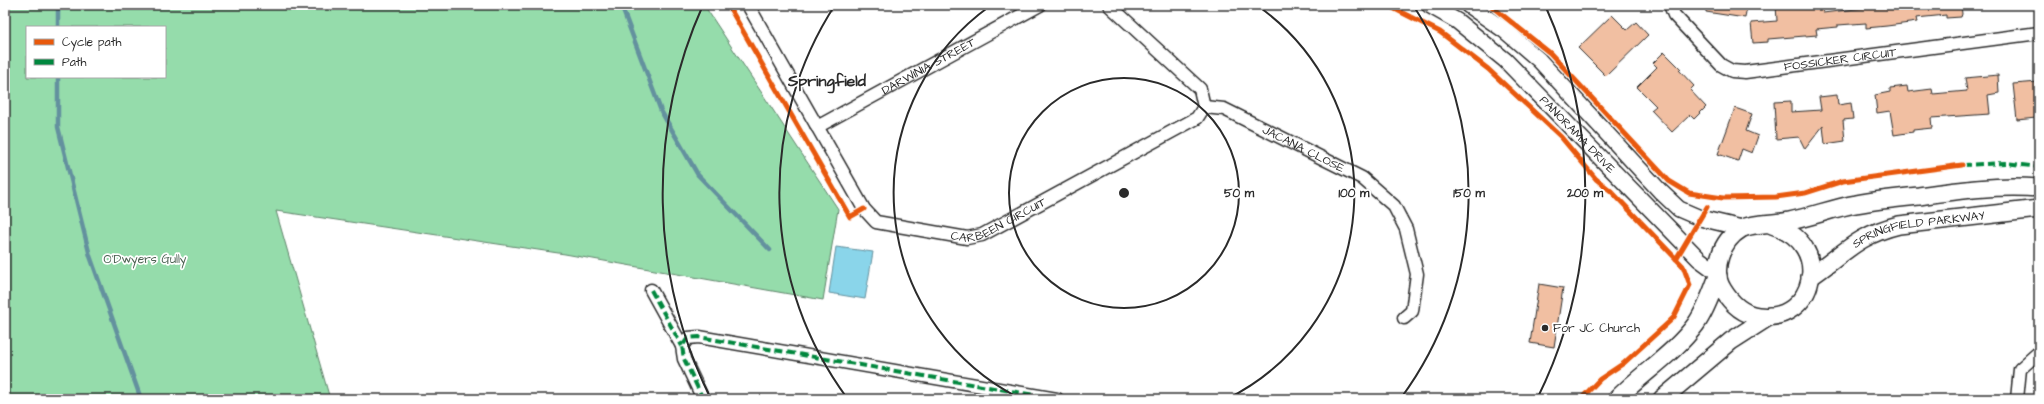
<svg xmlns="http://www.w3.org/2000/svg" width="2044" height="404" viewBox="0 0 2044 404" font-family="'Architects Daughter',sans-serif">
  <rect width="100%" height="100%" fill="#fff"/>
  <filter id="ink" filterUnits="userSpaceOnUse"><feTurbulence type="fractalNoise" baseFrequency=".025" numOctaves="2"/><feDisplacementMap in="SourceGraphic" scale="8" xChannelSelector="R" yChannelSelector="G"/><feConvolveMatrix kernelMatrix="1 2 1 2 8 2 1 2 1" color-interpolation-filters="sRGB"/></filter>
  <g filter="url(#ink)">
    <path fill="#95dcab" stroke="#60846b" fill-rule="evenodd" d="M5,5H704L838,209L823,300L565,254L276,211L330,399H5ZM27,27H165V77H27Z"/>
    <path fill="#8ad5ea" stroke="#64919e" d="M836,247L873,252L865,299L829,293Z"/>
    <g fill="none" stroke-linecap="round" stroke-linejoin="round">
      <path stroke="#64919e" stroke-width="4.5" d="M58,5V27
        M621,5L661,111L698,175L770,250
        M58,77V127L90,256L141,399"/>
    </g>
    <path fill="#f1bfa2" stroke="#2b2b2b" d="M1706,5H1747L1745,18L1706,12Z
      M1776,5H1822L1823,13L1864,8V5H1961L1962,14L1961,17L1946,18V15L1916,18L1917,22L1887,26L1866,28V23L1838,25V27L1816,29L1817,35L1768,39V42L1753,43L1751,23L1777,21Z
      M1612,15L1627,30L1636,22L1648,35L1606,76L1578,48Z
      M1664,52L1681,69L1679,70L1694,86L1690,90L1706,107L1694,119L1690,115L1672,132L1651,110L1656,106L1637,87L1657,67L1653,63Z
      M1998,75L1999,93L1988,95L1990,114L1931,118L1932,128L1913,130V132L1894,135L1890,111L1877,113L1875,95L1890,92V88L1907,86L1908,92L1932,89L1933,94L1967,91L1965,78Z
      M2039,82V102L2035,103L2036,118L2017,120L2013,84Z
      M1837,95L1838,105L1851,103L1853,119L1843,120L1845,141L1825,144L1823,126L1805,149L1799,137L1776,139L1774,102L1791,101V112L1821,110L1819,97Z
      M1735,108L1752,114L1746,131L1758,136L1752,153L1742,149L1738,161L1718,154Z
      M1539,284L1563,288L1554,347L1530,343Z"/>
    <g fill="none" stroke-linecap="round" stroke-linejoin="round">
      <defs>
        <g id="minor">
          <path id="s1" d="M748,5L864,209L876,222L967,238L982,235L1197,118L1204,107L1200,89L1109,5"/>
          <path id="s2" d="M1670,5L1674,15L1721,65L1732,71L1745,72L2039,33"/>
          <path id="s3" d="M1204,107L1224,109L1362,178L1394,206L1406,229L1417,274L1412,311L1404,318"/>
          <path id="s4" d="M817,127L1040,5"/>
          <path d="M651,290L682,346"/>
          <path d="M703,399L684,359L682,346L688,338L699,337L1057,399"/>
          <path d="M2017,399L2020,369L2039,352"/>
        </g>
        <g id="tertiary">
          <path id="s5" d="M1429,5L1457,21L1505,60L1699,259L1718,273"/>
          <path d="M1468,5L1504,30L1539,60L1660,191L1679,209L1700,218L1742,228"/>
        </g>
        <g id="secondary">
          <path d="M1772,225C1835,243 1815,324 1758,316C1742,314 1731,303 1723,290C1710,270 1722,240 1741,229C1751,223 1776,224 1789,221C1811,217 1833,208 1856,204C1876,200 1898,198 1919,196C1960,190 1997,185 2039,188"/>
          <path id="s6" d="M1810,277C1843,255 1857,235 1899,225L2039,209"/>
          <path d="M1617,399C1642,373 1674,354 1696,324C1706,310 1712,292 1718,276"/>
          <path d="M1662,399L1731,341L1770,316"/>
        </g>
      </defs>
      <use href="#minor" stroke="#2b2b2b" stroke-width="15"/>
      <use href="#tertiary" stroke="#2b2b2b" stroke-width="18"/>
      <use href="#secondary" stroke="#2b2b2b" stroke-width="20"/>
      <use href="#minor" stroke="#fff" stroke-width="12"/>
      <use href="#tertiary" stroke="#fff" stroke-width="15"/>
      <use href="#secondary" stroke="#fff" stroke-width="17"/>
      <path stroke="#00873e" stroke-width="4" stroke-dasharray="8 4" stroke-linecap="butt" d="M1962,165L2006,163L2039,167
        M651,290L682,346
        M703,399L684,359L682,346L688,338L699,337L1057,399"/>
      <defs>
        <path id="cycleway" d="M728,5L850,217L864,209
          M1387,5L1440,32L1488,69L1561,137L1596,179L1611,191L1683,266L1690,285L1674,317L1669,322L1624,363L1600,379L1581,399
          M1490,5L1550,53L1669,181L1689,193L1723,198L1776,197L1805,193L1843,181L1962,165
          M1676,259L1707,207"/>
      </defs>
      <use href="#cycleway" stroke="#fff" stroke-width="8"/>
      <use href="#cycleway" stroke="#e8590c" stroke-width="5"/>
    </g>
  </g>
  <g fill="none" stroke="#2b2b2b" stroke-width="2">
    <circle cx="1124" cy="193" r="115"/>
    <path d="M1021 399A230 230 0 0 1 990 6M1258 6A230 230 0 0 1 1227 399"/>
    <path d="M847 398A345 345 0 0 1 835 5M1413 5A345 345 0 0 1 1401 398"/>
    <path d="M711 399A461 461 0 0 1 703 5M1545 5A461 461 0 0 1 1537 399"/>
  </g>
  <circle fill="#2b2b2b" stroke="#fff" stroke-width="1.5" cx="1545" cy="328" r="4"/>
  <g text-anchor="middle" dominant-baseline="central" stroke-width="3.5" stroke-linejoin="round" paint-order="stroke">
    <g font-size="12" fill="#2b2b2b" stroke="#fff">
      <text stroke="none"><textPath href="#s2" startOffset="201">FOSSICKER CIRCUIT</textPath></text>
      <text stroke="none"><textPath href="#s4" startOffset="127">DARWINIA STREET</textPath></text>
      <text stroke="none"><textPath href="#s5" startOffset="198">PANORAMA DRIVE</textPath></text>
      <text stroke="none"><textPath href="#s3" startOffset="109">JACANA CLOSE</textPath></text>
      <text stroke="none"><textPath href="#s1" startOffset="380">CARBEEN CIRCUIT</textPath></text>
      <text stroke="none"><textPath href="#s6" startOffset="122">SPRINGFIELD PARKWAY</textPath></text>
    </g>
    <g font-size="12" fill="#4b6051" stroke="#fff">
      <text x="145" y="259">O'Dwyers Gully</text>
    </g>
    <g font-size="12" fill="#2b2b2b" stroke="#fff" text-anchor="start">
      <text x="1553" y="328">For JC Church</text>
    </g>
    <g font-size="16" font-weight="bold" fill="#2b2b2b" stroke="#fff">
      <text x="827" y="81">Springfield</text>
    </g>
  </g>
  <circle cx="1124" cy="193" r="6" fill="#2b2b2b" stroke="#fff" stroke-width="2"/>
  <g font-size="12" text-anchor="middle" font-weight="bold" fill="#2b2b2b" stroke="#fff" stroke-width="3.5" stroke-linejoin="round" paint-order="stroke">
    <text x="1239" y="197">50 m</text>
    <text x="1354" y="197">100 m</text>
    <text x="1469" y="197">150 m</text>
    <text x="1585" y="197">200 m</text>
  </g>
  <rect width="2044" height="404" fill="none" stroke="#fff" stroke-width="20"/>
  <rect x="10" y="10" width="2024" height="384" fill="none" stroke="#2b2b2b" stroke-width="1.5" filter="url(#ink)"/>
  <rect x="26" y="26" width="140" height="52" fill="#ffffff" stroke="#aaaaaa"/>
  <rect x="34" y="39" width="20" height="6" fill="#e8590c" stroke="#aaaaaa"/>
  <text x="62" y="46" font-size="12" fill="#2b2b2b">Cycle path</text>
  <rect x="34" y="59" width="20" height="6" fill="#00873e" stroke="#aaaaaa"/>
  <text x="62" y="66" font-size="12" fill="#2b2b2b">Path</text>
</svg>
